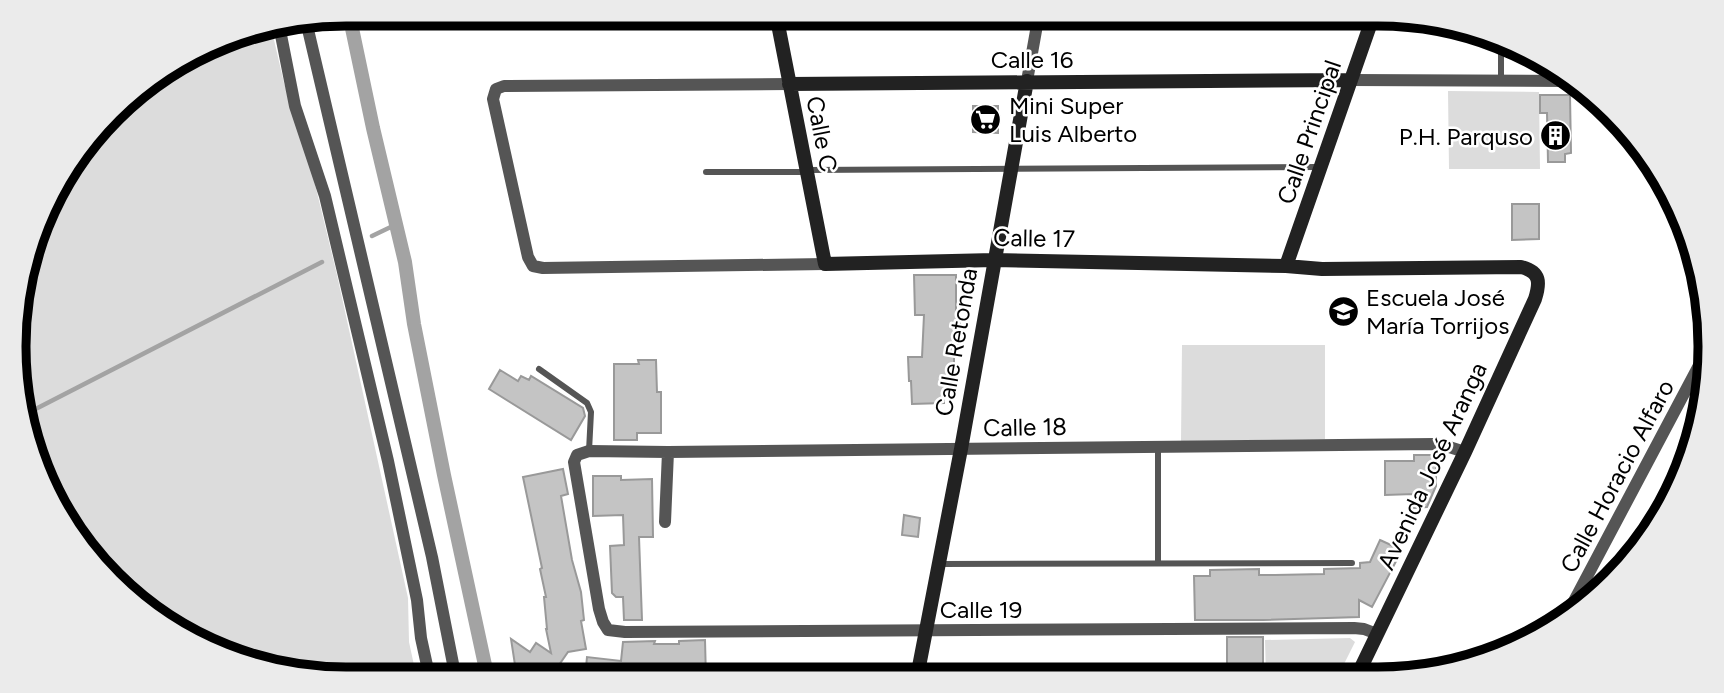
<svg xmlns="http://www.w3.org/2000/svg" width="1724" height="693" viewBox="0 0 1724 693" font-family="Figtree,sans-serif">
  <rect width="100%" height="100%" fill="#fff"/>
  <path fill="#dcdcdc" d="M271,27L284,83L306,147L337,275L408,598L409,642L417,679H347L240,661L144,611L70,531L20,412L17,303L58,181L128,96L239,32Z
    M1448,91L1539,92L1540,169H1449Z
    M1182,345H1325V439L1181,441Z
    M1350,638L1355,642L1338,676L1266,677L1265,640Z"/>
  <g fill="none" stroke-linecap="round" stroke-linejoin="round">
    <path stroke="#a3a3a3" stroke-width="4.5" d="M372,236L397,224
      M22,416L322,262"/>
    <path stroke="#a3a3a3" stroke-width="14" d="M349,14L373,128L405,262L414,324L444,475L488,679"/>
  </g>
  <path fill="#c4c4c4" stroke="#999" stroke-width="2" d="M1540,95H1570L1571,153L1565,154V162H1548L1547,113H1540Z
    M973,106H998V133L973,132Z
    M1512,204H1539V239L1512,240Z
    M914,275H956V318H960V345H954V381H944V403L912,404L911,381H909L908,357H922L924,315H915Z
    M638,360H656L657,392H661V433H637V440H614V364H639Z
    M500,370L518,381L521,376L529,380L531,376L583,408L585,416L571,440L489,389Z
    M1414,455H1436V486L1427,507L1414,508V494L1385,495V461H1414Z
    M563,469L568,494L561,496L572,560L581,592L584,620L581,621L586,649L568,652L550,678H534L515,665L511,639L530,652L536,643L551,653L546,629H547L544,597H546L540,569L542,568L523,477Z
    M593,476H621V480L652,479L653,537H639L642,620H624L623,597H616L612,593L610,546L624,545L623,515L593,516Z
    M904,515L920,518L918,537L902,535Z
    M1380,540L1402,550L1372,607L1359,600V617L1263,620H1195L1194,576H1210V570L1259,569V575H1275L1324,574V569L1360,568V563L1370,562Z
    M1227,637H1263V677H1227Z
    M705,640L706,678H585L587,657L621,661L623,642L655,641L654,644H679V641Z"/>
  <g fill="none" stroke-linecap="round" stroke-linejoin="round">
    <path stroke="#555" stroke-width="6" d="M1501,41V80
      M808,170L1319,167
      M706,172H807
      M539,369L587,403L591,412L589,451
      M1158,563V447
      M941,564L1352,563"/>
    <path stroke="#555" stroke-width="12" d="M306,21L432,557L456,679
      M279,25L295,106L325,196L388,461L417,600L421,638L430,679
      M1351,80L1569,81
      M1027,81L1039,14
      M789,84L504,86L496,89L493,99L528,257L533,266L543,268L825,264
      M665,522L668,452
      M1565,618L1705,354
      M1377,634L1364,629L1354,628L625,632L608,630L603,622L599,609L574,462L577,455L589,451L668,452L1434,444L1446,446L1465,452"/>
    <path stroke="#222" stroke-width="14" d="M776,14L825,264L994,260L1286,266L1322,269L1521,267C1541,272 1540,283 1535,299L1465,452L1357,676
      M789,84L1351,80
      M1286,266L1374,14
      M917,677L961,449L1027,81"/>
  </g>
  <defs>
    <symbol id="supermarket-disc" viewBox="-11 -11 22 22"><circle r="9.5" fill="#000" stroke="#fff"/><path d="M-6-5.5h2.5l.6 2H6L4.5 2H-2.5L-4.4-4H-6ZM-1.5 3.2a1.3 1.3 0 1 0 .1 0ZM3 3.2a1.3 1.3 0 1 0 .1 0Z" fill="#fff"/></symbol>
    <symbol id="building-disc" viewBox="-11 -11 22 22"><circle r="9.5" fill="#000" stroke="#fff"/><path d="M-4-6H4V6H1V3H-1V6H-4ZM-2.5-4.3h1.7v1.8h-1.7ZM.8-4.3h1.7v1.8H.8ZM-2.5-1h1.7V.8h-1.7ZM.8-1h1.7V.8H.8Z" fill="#fff"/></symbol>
    <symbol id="school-disc" viewBox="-11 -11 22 22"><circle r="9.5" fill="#000" stroke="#fff"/><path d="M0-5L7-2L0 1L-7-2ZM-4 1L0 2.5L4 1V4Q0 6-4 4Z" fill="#fff"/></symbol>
  </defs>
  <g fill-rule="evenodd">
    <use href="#supermarket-disc" x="968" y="102" width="35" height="35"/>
    <use href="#building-disc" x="1538" y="118" width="35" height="35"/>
    <use href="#school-disc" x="1326" y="294" width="35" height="35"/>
  </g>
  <g text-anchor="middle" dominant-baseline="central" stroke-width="5" stroke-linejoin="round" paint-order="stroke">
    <g font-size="24" fill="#000" stroke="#fff">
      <text x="1032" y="59">Calle 16</text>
      <text transform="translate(1309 132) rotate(-71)">Calle Principal</text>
      <text transform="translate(822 134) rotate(79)">Calle C</text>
      <text transform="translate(1034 238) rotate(1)">Calle 17</text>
      <text transform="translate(956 342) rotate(-80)">Calle Retonda</text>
      <text transform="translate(1025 427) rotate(-1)">Calle 18</text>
      <text transform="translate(1432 466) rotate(-65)">Avenida José Aranga</text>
      <text transform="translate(1617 476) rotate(-62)">Calle Horacio Alfaro</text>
      <text x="981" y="609">Calle 19</text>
    </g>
    <g font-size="24" fill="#000" stroke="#fff" text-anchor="start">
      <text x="1009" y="105">Mini Super<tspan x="1009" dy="28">Luis Alberto</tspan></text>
      <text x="1533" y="136" text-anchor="end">P.H. Parquso</text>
      <text x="1366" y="297">Escuela José<tspan x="1366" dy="28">María Torrijos</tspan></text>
    </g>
  </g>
  <path d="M0 0H1724V693H0ZM346 26H1378A320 320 0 0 1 1698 346V347A320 320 0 0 1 1378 667H346A320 320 0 0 1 26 347V346A320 320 0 0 1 346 26Z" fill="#ebebeb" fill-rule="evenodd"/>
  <path fill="none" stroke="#000" stroke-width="9" d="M346 26H1378A320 320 0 0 1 1698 346V347A320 320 0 0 1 1378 667H346A320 320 0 0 1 26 347V346A320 320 0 0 1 346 26Z"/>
</svg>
